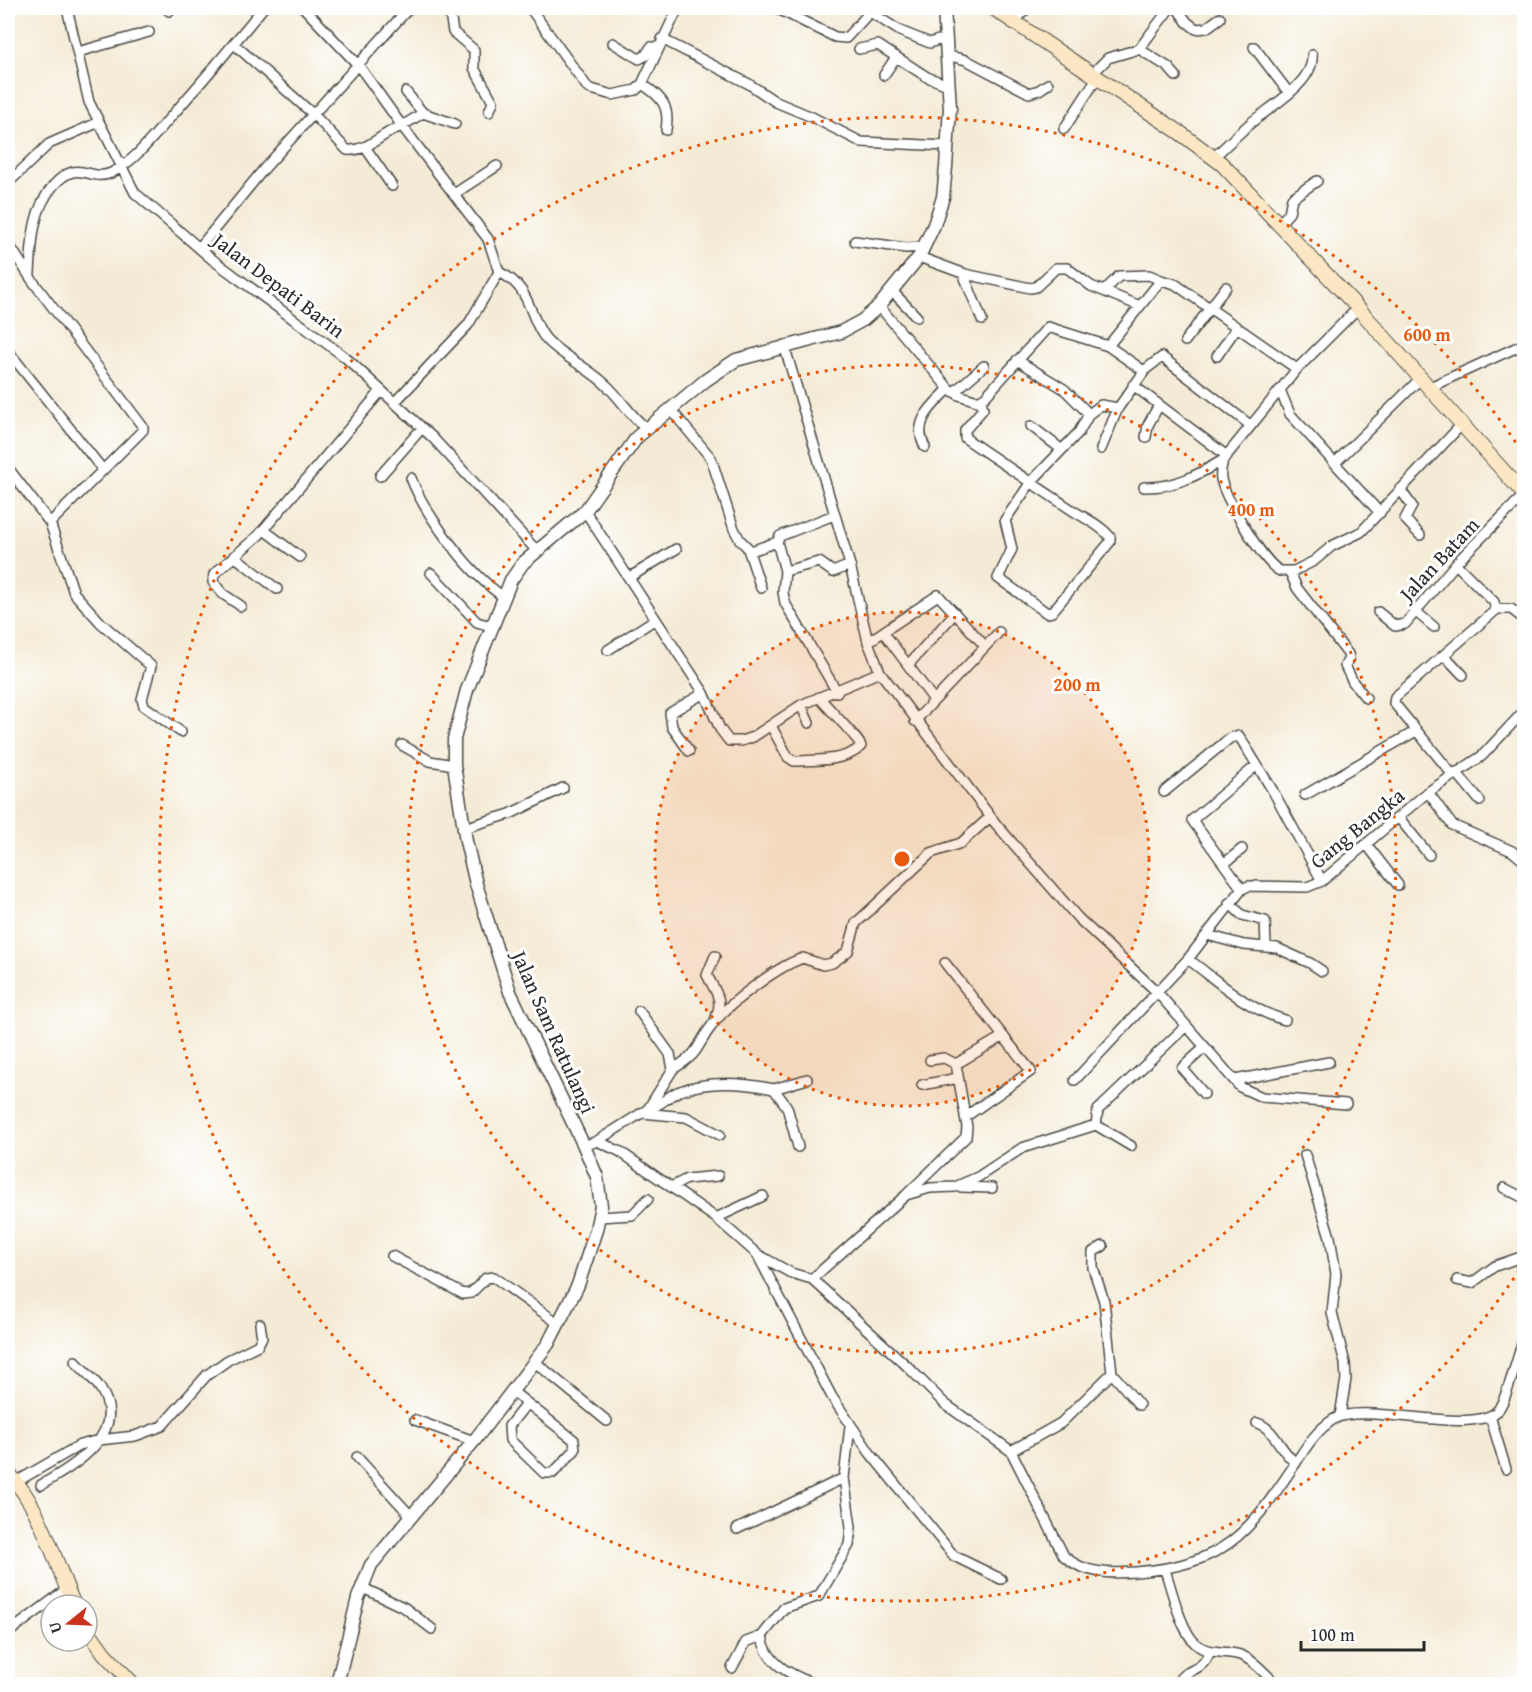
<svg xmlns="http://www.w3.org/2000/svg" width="1532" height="1692" viewBox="0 0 1532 1692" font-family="'Gentium Book Plus',serif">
  <rect width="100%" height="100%" fill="#fff"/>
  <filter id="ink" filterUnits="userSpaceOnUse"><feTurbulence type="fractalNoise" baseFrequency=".0167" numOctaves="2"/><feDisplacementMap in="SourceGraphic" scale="12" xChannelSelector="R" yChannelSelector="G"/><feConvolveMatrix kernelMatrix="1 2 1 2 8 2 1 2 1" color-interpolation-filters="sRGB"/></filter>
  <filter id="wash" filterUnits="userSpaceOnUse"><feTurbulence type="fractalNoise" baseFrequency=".008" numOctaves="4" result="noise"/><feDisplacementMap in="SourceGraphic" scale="24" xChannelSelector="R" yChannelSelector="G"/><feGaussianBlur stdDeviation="1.35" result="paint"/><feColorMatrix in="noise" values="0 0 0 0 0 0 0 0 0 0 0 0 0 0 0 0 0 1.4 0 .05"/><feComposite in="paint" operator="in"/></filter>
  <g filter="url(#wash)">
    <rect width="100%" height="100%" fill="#f4ebd6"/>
  </g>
  <g filter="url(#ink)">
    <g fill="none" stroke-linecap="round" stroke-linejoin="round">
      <defs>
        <path id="minor" d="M67,8L89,102L135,193L213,260L345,357L433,438L537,551
          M168,8L169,11
          M304,8L359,66L402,126L423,113L406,92
          M449,8L453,32L474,50V68L493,102L489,112
          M530,8L588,88L612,95L636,90L642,84L678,8
          M776,8L835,37L846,38L870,12L900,31L930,43L938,40L945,42
          M1177,8L1187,22L1196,29L1206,28L1220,18
          M1014,22L1027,8
          M662,39L749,84L776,102L812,117L861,142L947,146
          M613,43L639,59L645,56L651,47H658
          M234,44L314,115L347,150C368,152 383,132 402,126L488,239L499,272C533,288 528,318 546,339C563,357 587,367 605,384C620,397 630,416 646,428
          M1254,47L1289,93
          M859,49L878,45L927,77L948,85
          M1139,49L1168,67L1176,76
          M78,52L149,32
          M946,55L966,60L1029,93L1039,90L1048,84
          M1092,74L1108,58L1139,49L1170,8
          M884,75L896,57
          M642,84C662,97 670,106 666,130
          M423,113L455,124
          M1064,129L1097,78
          M365,147L392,186
          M1214,157C1227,145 1239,133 1252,122C1270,107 1315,82 1312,55
          M8,183L49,144L97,123
          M454,194L497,166
          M1280,223L1289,213L1292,198L1317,181
          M855,241L906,248L924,247
          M8,243L32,280L143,427V430L50,523
          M199,248L263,170L409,8
          M919,257L965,274L1030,288L1036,287L1056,268H1067L1091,286L1140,306
          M30,273C32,242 32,211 53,186C79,156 89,183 111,173C134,162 152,138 168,120C201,83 232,46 263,8
          M963,273L982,320
          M892,291L917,317
          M1104,291L1119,276L1149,275L1161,280
          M879,306L949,389L959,395L977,401L985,397L1048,327L1108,346L1161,280L1175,284L1297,369
          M1358,308L1297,369L1223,460C1221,467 1220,472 1221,479C1225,498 1264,564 1280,571H1294L1314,561L1332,546L1361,532L1463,423
          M1185,341L1226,287
          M784,345L850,565L868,642L880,672L996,824L1078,918L1157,992L1240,1087L1262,1097L1346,1104
          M1108,346L1144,371
          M8,351L103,470
          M1217,356L1237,327
          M1017,360L1064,389L1089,414
          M1133,385L1227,456
          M1430,387L1524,344
          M1280,390L1290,414L1380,513
          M954,392L984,366
          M981,400L983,409L965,430V438C1000,462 1036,486 1072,510C1084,518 1101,525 1110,537V542L1052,612L1047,613L998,578L1012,549L1005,520L1031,482L1079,432L1089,414L1101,405L1118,408L1146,369L1162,357L1250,425
          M394,403L468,325L499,272
          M671,410L711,458L734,529L740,540L751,551L777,542
          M1031,426L1061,449
          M1146,437L1148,425L1159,405
          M925,447C911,422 933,405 949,389
          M1101,449L1118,408
          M1335,463L1422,377
          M8,468L50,523L74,593L101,623L151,666L142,699L144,706L181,732
          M380,476L422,428
          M411,478C425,515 470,575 504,597
          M1144,487C1174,488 1198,475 1223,460
          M1400,489L1412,506L1405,519L1420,535
          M585,511L704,693L720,729L729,741H741L753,737L801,705L880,672
          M834,515L780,536L777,542L785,571L783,592L785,603L837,692
          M264,530L300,557
          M748,549L761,588
          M234,556L277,589
          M785,571L819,562L833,572L850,565
          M1290,572L1297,588L1348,654L1349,658L1345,666L1353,682L1366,698
          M431,573L477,622L487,625L493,622
          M630,577L676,549
          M241,606L223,594L213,582L214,574L259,535L381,391
          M1497,609H1511L1524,619
          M1415,611L1434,627
          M1378,612L1395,626L1405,624L1458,561L1524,495
          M884,633L934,700
          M868,642L938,595L985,646
          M608,650L654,620
          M1444,655L1463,675
          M908,665L955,613
          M801,705L809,723
          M915,721L999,632
          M771,726L788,757L794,761C813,760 847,762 861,746C860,740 826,706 819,697
          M402,745L430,761L454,765
          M689,751L672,727L670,713L704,693
          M1456,772L1480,801
          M1452,774L1394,703L1395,697L1496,610L1494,602L1456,564
          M1164,792L1230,738L1239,736L1273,791L1322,881
          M1428,792L1452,825L1512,851L1524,861
          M1305,795L1416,731
          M1399,818L1429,855
          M464,828L510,814L563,788
          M1367,845L1398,885
          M1225,863L1242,849
          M1242,889L1192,820L1257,765
          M1229,903L1242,915L1265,921L1266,946
          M1207,935L1244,945L1277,948L1310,963L1322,971
          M715,956L707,975C716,993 724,999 715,1020
          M1188,959C1218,981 1248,1010 1285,1020
          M945,963L1031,1071L965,1117
          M930,1060L944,1058L956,1064
          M673,1069C703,1051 694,1048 713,1024C729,1003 778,966 803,958L823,965L832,963L842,956L848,951L856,923L868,912L931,853L961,843L990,817
          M1075,1080L1188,959L1242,889L1248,886L1307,887L1322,881L1428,792L1482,756L1524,711
          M1235,1080L1329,1062
          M922,1085L958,1078
          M774,1089L807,1079
          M1204,1094L1182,1068L1204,1048
          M648,1109C661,1106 668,1095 680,1091C709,1080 745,1083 774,1089L787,1107L798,1147
          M642,1113L686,1117L720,1135
          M1096,1125L1131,1146
          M597,1141L648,1109L673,1069L670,1054L639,1011
          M584,1146L597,1141L619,1151L716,1218L757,1254L791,1273L812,1279L907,1366L945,1404L1011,1451L1064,1556C1084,1574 1110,1574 1136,1572C1223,1564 1247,1536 1293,1467C1305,1449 1315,1431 1334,1419C1364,1401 1476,1437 1498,1410C1507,1399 1518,1355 1524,1338
          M1305,1155L1330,1237L1336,1274L1332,1313L1345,1363L1346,1379L1340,1416
          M671,1187L687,1179L718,1176
          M961,1187L992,1188
          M1504,1188L1524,1198
          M906,1195L966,1137L967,1127L956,1064L1002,1037
          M599,1217L632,1215L648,1199
          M716,1218L763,1196
          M1103,1246L1093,1252V1268L1104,1301L1112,1373
          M392,1256L463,1294L471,1293L486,1278L494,1277L559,1324
          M758,1256L832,1397L870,1453L954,1556L1001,1579
          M812,1279L906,1195L930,1188L955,1187L978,1177L1022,1148L1096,1125L1098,1110L1186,1026
          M1457,1280L1472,1283L1495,1266L1524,1256
          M535,1362L607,1421
          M513,1392L574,1440L575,1450L553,1473H544L510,1440L509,1426L527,1403
          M1490,1416L1506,1469
          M415,1420L474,1441
          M1257,1423C1276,1429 1280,1452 1296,1463
          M1011,1451L1061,1423L1112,1373L1139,1405
          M357,1457L410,1515
          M16,1482L80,1445L99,1440L135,1436L162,1426L207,1375L228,1360L258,1345L262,1337L260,1324
          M41,1485C74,1466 130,1433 100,1388C93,1378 83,1370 75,1361
          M737,1529L844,1478L850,1426
          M1165,1570C1172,1590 1180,1628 1195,1643C1207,1655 1225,1650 1240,1655C1254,1660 1265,1674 1276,1684
          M361,1587L405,1608L432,1629
          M8,1633L67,1589
          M732,1668L746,1642L762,1636
          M814,1684C790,1674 766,1664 762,1636L784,1608L819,1596L849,1545L851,1527L844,1478
          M1178,1684C1181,1668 1202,1675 1210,1651"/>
        <path id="tertiary" d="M337,1684L358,1598L371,1565L474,1441L548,1344L578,1285L596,1230L601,1206L597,1177L584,1146L510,992L476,884L466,841L454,765V739L467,690L511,580L523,563L585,511L637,437L706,380L736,360L841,332L863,320L879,306L919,257L934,225L943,197L946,167L950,108L944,8"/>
        <path id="secondary" d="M993,8L1179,132L1222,164L1358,308L1524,494
          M8,1473C41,1506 55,1563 74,1605
          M87,1629L104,1653L133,1684"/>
      </defs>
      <use href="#minor" stroke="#494845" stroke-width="12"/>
      <use href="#tertiary" stroke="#494845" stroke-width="15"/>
      <use href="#secondary" stroke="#494845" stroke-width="16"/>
      <use href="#minor" stroke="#fff" stroke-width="9"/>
      <use href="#tertiary" stroke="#fff" stroke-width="12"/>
      <use href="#secondary" stroke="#fbe7c3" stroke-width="14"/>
    </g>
  </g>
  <circle cx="902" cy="859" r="247" fill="#e8590c" fill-opacity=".12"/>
  <g fill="none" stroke="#e8590c" stroke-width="3" stroke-dasharray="3 6">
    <circle cx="902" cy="859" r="247"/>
    <circle cx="902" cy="859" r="494"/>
    <path d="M1524 1263A742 742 0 1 1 1524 455"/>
  </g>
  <g text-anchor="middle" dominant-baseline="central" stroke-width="6" stroke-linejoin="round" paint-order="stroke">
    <g font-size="21" fill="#2b2b2b" stroke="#fff">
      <text transform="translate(279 285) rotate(37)">Jalan Depati Barin</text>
      <text transform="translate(1439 559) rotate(-47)">Jalan Batam</text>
      <text transform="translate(1357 828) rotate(-39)">Gang Bangka</text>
      <text transform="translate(554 1032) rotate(66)">Jalan Sam Ratulangi</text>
    </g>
  </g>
  <circle cx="902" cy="859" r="9" fill="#e8590c" stroke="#fff" stroke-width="3"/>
  <g font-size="18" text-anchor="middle" font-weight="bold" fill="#e8590c" stroke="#fff" stroke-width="6" stroke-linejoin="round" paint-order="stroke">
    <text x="1427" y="341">600 m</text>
    <text x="1251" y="516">400 m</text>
    <text x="1077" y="691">200 m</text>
  </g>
  <rect width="1532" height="1692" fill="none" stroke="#fff" stroke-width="30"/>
  <g transform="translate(69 1623) rotate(252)"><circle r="28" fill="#ffffff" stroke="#aaaaaa" stroke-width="1.5"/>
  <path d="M0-4.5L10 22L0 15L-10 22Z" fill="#c8321e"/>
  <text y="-9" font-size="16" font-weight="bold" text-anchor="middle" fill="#2b2b2b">U</text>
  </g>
  <path d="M1301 1641v9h123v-9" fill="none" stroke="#2b2b2b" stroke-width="3"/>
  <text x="1310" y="1641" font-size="18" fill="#2b2b2b" stroke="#ffffff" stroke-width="4.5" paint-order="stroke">100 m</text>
</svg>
